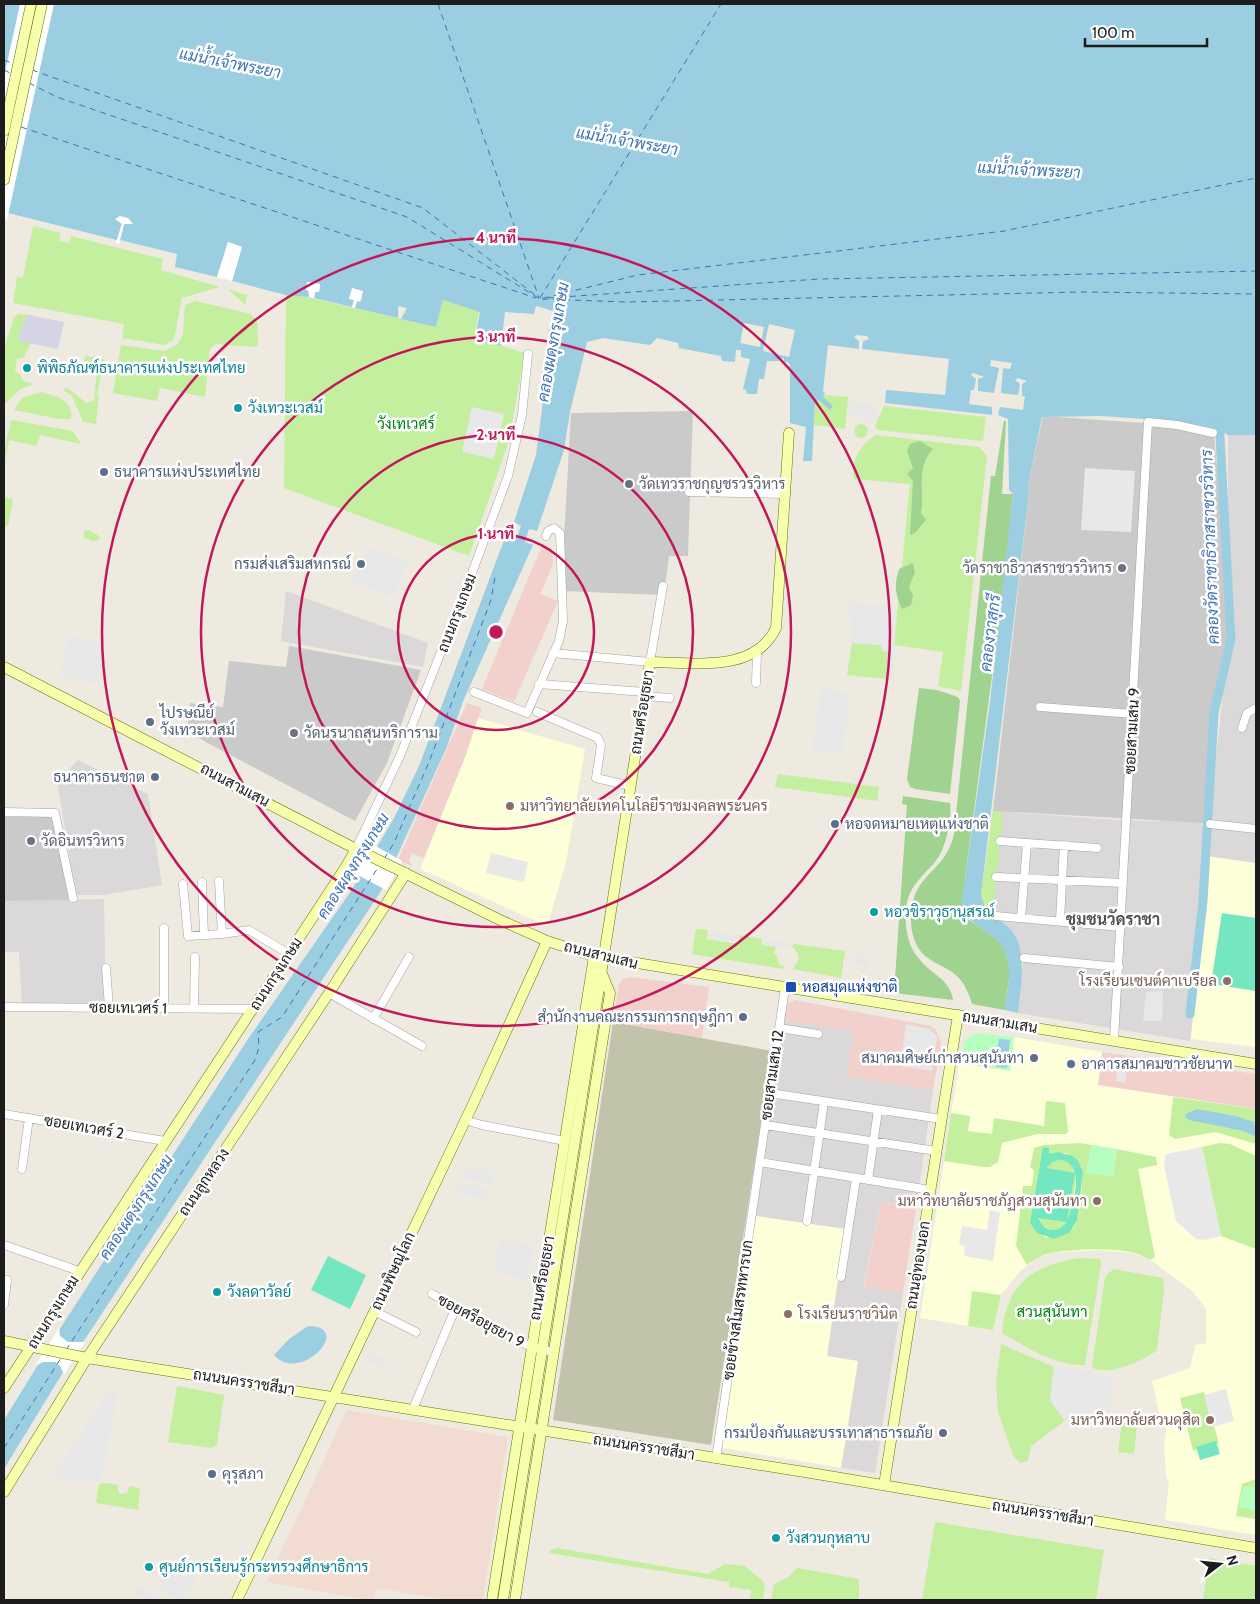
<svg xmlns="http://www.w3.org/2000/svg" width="1260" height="1604" viewBox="0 0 1260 1604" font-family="Cabin,Sarabun,sans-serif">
  <rect width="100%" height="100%" fill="#eeeae0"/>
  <path fill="#dad8d8" d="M1228,435H1256V863L1206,857L1203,923L1190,1041L1018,1013L1023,963L1004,925L991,916L981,895L993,811L1118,820L1209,822L1224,685L1235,629L1228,516Z
    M286,591L428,643L423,667L281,641Z
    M78,760L148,794L162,885L104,895H76L57,781Z
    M104,899L106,1005H22L19,952H4V901Z
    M784,1021L855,1031L847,1077L933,1090L916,1208L881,1201L864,1283V1287L903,1293L875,1473L841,1468L858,1361L827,1357L845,1229L756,1216Z"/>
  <path fill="#f2d0cc" d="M543,543L552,549L553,565L540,594L558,601L514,702L482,689Z
    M467,703L482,708L466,755L424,858L412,853L409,860L412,866L398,860Z
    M630,977L709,987L702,1038L613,1022L619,984L623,979Z
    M795,1000L931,1026L936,1030L941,1043L933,1090L847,1077L854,1031L784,1021L786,1004Z
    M1102,1052L1256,1074V1109L1098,1085Z
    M881,1201L916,1208L903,1293L864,1287Z"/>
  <path fill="#fdffd8" d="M478,718L585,749L566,863L547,926L420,869L466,755Z
    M1206,856L1256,863V1047L1191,1039L1203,923Z
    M1014,1037L1102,1052L1098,1085L1256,1109V1535L1165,1520L1169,1482L1166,1477L1164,1444L1167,1428L1159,1413L1152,1381L1190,1368L1195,1345L1206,1343V1309L1192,1291L1148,1258L1132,1253L1098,1250L1049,1253L1038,1258L1021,1270L1001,1295L993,1330L920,1318L959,1063L1010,1071Z
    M756,1216L845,1229L827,1356L858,1361L841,1468L723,1448L722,1446Z"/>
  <path fill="#cacaca" d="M693,411L688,556H669L664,595L561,591L571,413Z
    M1043,416L1143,423L1214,436L1220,498L1227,638L1211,709L1204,823L993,811L1029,493L1028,486Z
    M289,646L421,670L387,763L355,821L187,732L190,703L223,707L229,661L286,667Z
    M4,817H53L69,900L4,901Z"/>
  <path fill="#f2dcd1" d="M347,1410L508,1437L483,1600H446L377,1588L374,1600H368L267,1582Z"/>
  <path fill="#c2c3ab" d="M613,1022L772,1051L711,1445L553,1420Z"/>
  <path fill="#c3ef9f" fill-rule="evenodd" d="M33,226L61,233L59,241L69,243L71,236L163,259L161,270L220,287L182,298L174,339L165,345L122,338L124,324L13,303L17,277L23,278Z
    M228,289L247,295L245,305Z
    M294,294L436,327L443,300L479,311L474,338L525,353L508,444L469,556L284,488L286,295Z
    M195,301L251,314L257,322L258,345L253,347L216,344L210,349L205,397L160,388L157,401L113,393L121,345L164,351L177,345L183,334L185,305Z
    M19,314L29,315L25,319L18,340L31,343L24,357L17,359L15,372L20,374L23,381L33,384L19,390L4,405V349L14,317Z
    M85,356L104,359L97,395H99L96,424L83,422L72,396L63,390L65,388C75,391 78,398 87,403L94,401L97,371L94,370V365L84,362Z
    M41,392C56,396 74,400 71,419H59L14,410L22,398Z
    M824,395L848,397L845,429L814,425L815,402Z
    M884,406L986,417L983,441L878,430L875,426Z
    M11,420L73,431L81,444L40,435L37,446L9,440L4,465V452Z
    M854 431a7 7 0 1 1 14 0a7 7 0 1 1-14 0Z
    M875,435L979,447L987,456L961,691L938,686L943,652L894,645L910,484L854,479C849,462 862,444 875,435Z
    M4,497L13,499L8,526H4Z
    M89,530L99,536L100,539L93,541L84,538V531Z
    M852,643L882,645L888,652L886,679L847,675Z
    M778,774L879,787L877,801L775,787Z
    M993,811L1003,812L993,918L984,909L981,895Z
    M696,929L708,930L707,939L738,944L740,935L762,939V945L776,947L774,953L777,956L779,964L785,967L783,969L692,954Z
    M794,944L845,951L841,978L793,969L799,958L797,952L792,947Z
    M1173,1097L1256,1109V1144L1216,1132L1175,1139L1169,1135Z
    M1046,1101L1065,1103L1068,1132L1066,1134H1037L1002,1143L998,1162L990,1167H983L944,1161L951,1113L970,1116L968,1131L992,1134L994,1118L1044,1126Z
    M1080,1143L1092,1145L1086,1172L1113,1176L1117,1149L1156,1157L1157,1165L1138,1169L1155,1257L1150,1260C1130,1245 1075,1249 1051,1253C1042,1254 1034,1260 1027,1265L1016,1246L1023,1186H1032L1034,1170L1030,1167L1034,1148L1044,1145ZM1066,1153C1092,1165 1079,1199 1077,1221L1074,1227L1046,1238L1030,1223L1049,1154Z
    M1220,1143L1230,1144L1256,1156V1249L1221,1236L1202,1147Z
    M1060,1160C1066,1161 1070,1161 1074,1166C1079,1173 1071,1218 1065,1224C1062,1229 1057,1230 1051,1231L1041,1224L1039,1214L1048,1166L1052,1162Z
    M1080,1258L1100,1259L1101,1264L1085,1365C1054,1365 1028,1348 1002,1333C1006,1284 1033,1265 1080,1258Z
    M1113,1269L1163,1278L1164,1292L1157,1350C1146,1360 1105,1378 1092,1367L1105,1277Z
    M972,1291L1001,1295L993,1330L968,1326Z
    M1001,1344L1054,1367L1050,1400L1065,1421L1031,1446L1028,1461L1020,1463L1013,1455L998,1412L996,1384Z
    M177,1386L224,1395L217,1445L211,1448L168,1442Z
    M1204,1392L1219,1443L1193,1451L1180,1398Z
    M1122,1422L1137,1425L1134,1454L1118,1452Z
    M1256,1479V1519L1236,1516L1242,1484Z
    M107,1483L118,1485V1492L121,1494L127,1493L130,1486L140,1488L138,1510L96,1503L99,1484Z
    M935,1522L1104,1550L1096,1600H922Z
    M557,1548L708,1574L725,1564L745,1566L763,1581L765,1586L763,1600H750L751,1590L729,1587V1582L549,1553L550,1550Z
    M1209,1558L1256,1566V1600H1203Z
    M797,1568L859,1579V1600H771L774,1584L790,1576Z"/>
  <path fill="#a0d290" d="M1004,420L1006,422L1002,494H1013L1003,594L965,878L969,920L1001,942L1005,950L1010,970L1005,1010L972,1004C969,994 965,984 958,977C949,968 935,964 925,956C910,943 908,915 914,898C922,872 947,867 954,834L991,476H995Z
    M920,441L933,449C915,468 925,490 921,513L926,520L915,533L910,535L913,481L907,474L913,468L907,451L910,444Z
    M913,563L915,572L909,587L913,596L911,605L902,609C895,594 894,585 899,569Z
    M919,688L937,690L958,697L960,701L950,794L915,789L910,787L907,779Z
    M903,796L950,803C952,819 946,849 935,862C922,877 907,888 906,910C905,928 907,946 920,960C932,975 950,979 953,1000L894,993L907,805L902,804Z"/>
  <path fill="#b6ffc0" d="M975,1033L1014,1037L1010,1071L959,1063L965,1041Z
    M1092,1145L1117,1149L1113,1177L1086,1172Z
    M1243,1486L1256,1487V1511L1239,1507Z"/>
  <path fill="#75e7c0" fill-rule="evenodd" d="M1222,913L1256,918V991L1211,984Z
    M1043,1147L1049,1148V1154L1058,1152L1073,1156L1078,1161L1083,1172L1077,1221L1069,1233L1054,1239L1037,1233L1030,1223ZM1060,1160C1087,1163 1073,1204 1067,1221L1075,1173L1047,1168L1052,1162ZM1039,1218L1066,1222V1223C1057,1234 1043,1232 1039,1218Z
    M328,1256L366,1275L350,1309L311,1290Z
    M1216,1441L1220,1454L1200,1460L1196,1447Z"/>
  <path fill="#e8e8e8" d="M850,402L879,405L871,423L857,416L849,417Z
    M472,407L504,414L494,459L462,452Z
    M4,418L11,420L4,452Z
    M1085,468L1135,471L1131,532L1081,530Z
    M365,546L407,561L394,597L352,582Z
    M849,602L897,608L894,645H897L892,680L886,679L888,652L882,651L881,645L852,643Z
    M68,636L106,643L98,684L60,677Z
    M821,689L850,693L842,755L812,751Z
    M491,853L528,862L524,882L486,873Z
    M710,931L738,935L737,942L709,938Z
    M764,939L793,943L790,948L778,947L763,944Z
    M855,953L870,955L868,967L853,964Z
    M1163,991L1162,1021H1143L1146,992Z
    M906,1024L929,1029L937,1037L932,1071L900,1066Z
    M1119,1060L1158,1065L1157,1070L1128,1065L1125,1083L1116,1081Z
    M1202,1147L1221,1236L1204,1240L1196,1239L1176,1221L1164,1166L1165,1156L1167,1154Z
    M468,1168L495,1172L492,1185L464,1178Z
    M459,1182L491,1190L488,1200L456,1193Z
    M990,1210L1000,1212L993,1261L964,1256L965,1246L959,1244L962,1226L987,1230Z
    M500,1240L534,1245L528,1280L494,1271Z
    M370,1352L385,1359V1364L398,1367L397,1370L365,1362Z
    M1054,1367L1112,1376L1109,1427L1065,1421L1050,1400Z
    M112,1387H117L118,1392L102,1475L95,1483L52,1477Z
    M1226,1389L1234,1421L1212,1427L1204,1395Z
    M168,1563L190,1567L196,1570L197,1576L184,1600H174L159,1588Z
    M137,1587H144L165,1600H141V1598L135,1597Z"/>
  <path fill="#d5d4e4" d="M29,315L64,322L58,349L18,341L23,323Z"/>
  <path fill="#9bcee1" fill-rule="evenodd" d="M4,4H1256V435H1228L1218,429L1172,421L1101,416L1042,417L1028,486L1029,493L981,895C987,919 996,914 1010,929C1029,949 1020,989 1018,1013L1005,1010C1008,981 1018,952 988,933C977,925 967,920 961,907L990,702L1013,494L1009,490L1008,419L998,415L1000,407L1023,410L1025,396H1022V384L1027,381L1018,378L1015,380L1020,384L1018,395L1001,393L1003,368L1010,369L1012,363L991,360L990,366L999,368L994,393L978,391V379L984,377L973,373L971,375L976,379L974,390H971L969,404L992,407V415L885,403L886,390L945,395L949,359L862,349L863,341L869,339L867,336L857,335L854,337L859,341V349L828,345L823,391L825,393L823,397L833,406L830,410L819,400L815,402L812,461H803L806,427L790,423V365L788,362H784V358L779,359V361H767L764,379H759L757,394H747L746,390L743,389L750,359L741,357V350H736L735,362L722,361L721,356L679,348L678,343L657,338L650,345L603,338L587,342L570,412L564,450L537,531L529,529L525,542L533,545L464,699L446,749L381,891L62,1374L4,1469V1420L63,1324L248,1039L351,891L394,818L419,766L506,535L516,539L521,526L514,522L536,455L542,410L545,354L549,348L552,350L556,347L551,340L548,342L549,325L559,327L561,320L556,318V312L536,306L534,314L505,312L501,346L475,337L480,312L443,300L436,327L401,319L407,308L398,306V318L355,308L357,301H361L363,291L350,299L354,300L352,307L314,298L315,292H319L320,284L307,282L309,297L286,295L232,281L242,247L228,242L217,277L175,267L177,254L120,240L124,224L122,223L117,240L4,212ZM744,323L764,327L760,347L740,343ZM769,324L795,330L789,357L763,351Z
    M999,1039L1010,1040L1007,1068L997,1067L995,1064Z
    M1197,1109L1235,1116L1254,1122L1256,1137L1244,1131L1189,1120L1186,1118V1114Z
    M308,1326C355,1326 300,1385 274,1355L289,1339Z"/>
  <path fill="#fff" d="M20,4H54L7,220L4,219V77Z
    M120,216L128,218L133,224H124L119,244L116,243L122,224L115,219Z
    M228,242L242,247L232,281L217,277Z
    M307,282L320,284L319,292H315L314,298L309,297V291L306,290Z
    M352,288L363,291L360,302L357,301L355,308L352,307L354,300L349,299Z
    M372,844L402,861L386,890L356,874Z
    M59,1328L60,1336L68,1342H85L64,1374L60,1366L55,1362H43L35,1366Z"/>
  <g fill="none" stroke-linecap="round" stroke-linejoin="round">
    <path stroke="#9bcee1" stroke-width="9" d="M1190,1014L1203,901L1214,713L1231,639L1219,419"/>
    <path stroke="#3f74b4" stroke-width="1" stroke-dasharray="6 5" stroke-linecap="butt" d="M438,4L539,298
      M4,60L14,64
      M4,70L12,74
      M32,70L423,208L535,295
      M29,83L57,97L407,217L540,299L638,275L1004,231L1256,178
      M21,127L536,298
      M540,298L721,4
      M548,298L819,279L1256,271
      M542,299L626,302L1082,292L1256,294
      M384,859L394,843L429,762L491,600L495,577
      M66,1350L255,1060L259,1047L258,1032L282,1017L379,866
      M4,1448L61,1358"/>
    <defs>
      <path id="street" d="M689,492L786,494
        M553,653L650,662L663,586
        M756,683L757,652
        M539,684L645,692
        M474,692L527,713L559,641L563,621L560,533L554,528L548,531L546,536
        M645,696L670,698
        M1040,707L1133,714
        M537,712L598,738L601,745L596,778L631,786
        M1242,728L1247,713L1256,708
        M4,812L55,813L73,898
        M1210,824L1256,829
        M1000,841L1097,848
        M356,849L400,756L469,581L508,476L522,415L528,354
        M996,877L1123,883
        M219,881L222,934
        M202,882L204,935
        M183,884L188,936L222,934L249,930L289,954
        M996,916L1121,927
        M1021,918L1027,843
        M1060,920L1064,845
        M1024,958L1119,967
        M106,968L109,1007
        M329,993L422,1046
        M4,1007L253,1009
        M164,1009V928
        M194,1009L195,957
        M373,1019L409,957
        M779,1028L818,1034
        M1114,1040L1148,422L1177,425L1213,433
        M770,1093L941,1119
        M4,1114L165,1141
        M465,1120L482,1125L565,1141
        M765,1125L936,1151
        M760,1162L930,1190
        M22,1169L29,1118
        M868,1180L878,1110
        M807,1221L824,1102
        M4,1245L79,1271
        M841,1277L856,1179
        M432,1294L531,1347L553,1352
        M4,1305L7,1280
        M374,1311L416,1332
        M413,1409L456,1307
        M716,1459L785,988"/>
      <path id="secondary" d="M4,131L31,4
        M4,180L42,4
        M4,667L356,849L498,919L547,941L594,956L1256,1064
        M4,1341L87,1358L817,1474L1256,1548
        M4,1388L345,868L356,849
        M884,1485L958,1015
        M4,1492L87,1358L329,993L406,873
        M237,1600L474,1102L547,941
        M492,1600L594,956
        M503,1600L650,662C692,662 755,674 776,628L789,433
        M515,1600L610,993L602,974"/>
    </defs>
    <use href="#street" stroke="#a3a3a3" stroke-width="9"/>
    <use href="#secondary" stroke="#637500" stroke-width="11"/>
    <use href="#street" stroke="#fff" stroke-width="8"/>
    <use href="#secondary" stroke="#f7ffad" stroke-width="10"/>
  </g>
  <g fill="none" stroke="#c2185b" stroke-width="2.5">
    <circle cx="496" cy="632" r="98"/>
    <circle cx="496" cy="632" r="197"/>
    <circle cx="496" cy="632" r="295"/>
    <circle cx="496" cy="632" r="394"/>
  </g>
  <g fill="#0f9aa8" stroke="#fff" stroke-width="2">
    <circle cx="27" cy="368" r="5"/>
    <circle cx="238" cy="408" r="5"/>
    <circle cx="874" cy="912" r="5"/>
    <circle cx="217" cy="1292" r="5"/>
    <circle cx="776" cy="1538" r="5"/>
    <circle cx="149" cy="1567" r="5"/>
  </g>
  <g fill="#5c6f8a" stroke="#fff" stroke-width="2">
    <circle cx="104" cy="472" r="5"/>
    <circle cx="361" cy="564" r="5"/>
    <circle cx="150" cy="722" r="5"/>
    <circle cx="155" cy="777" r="5"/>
    <circle cx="835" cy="824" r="5"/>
    <circle cx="743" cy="1017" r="5"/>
    <circle cx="1034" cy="1058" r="5"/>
    <circle cx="1071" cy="1064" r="5"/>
    <circle cx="943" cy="1433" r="5"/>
    <circle cx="212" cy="1474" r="5"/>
  </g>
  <g fill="#6b7280" stroke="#fff" stroke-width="2">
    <circle cx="629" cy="484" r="5"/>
    <circle cx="1122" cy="568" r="5"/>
    <circle cx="294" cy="733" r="5"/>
    <circle cx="31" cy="841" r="5"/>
  </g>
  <g fill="#8d6e63" stroke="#fff" stroke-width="2">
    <circle cx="510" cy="806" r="5"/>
    <circle cx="1227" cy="981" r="5"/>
    <circle cx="1097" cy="1201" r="5"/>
    <circle cx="788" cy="1314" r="5"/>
    <circle cx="1210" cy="1420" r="5"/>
  </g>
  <rect fill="#1a4fb4" stroke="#fff" stroke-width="2" x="785" y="981" width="12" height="12" rx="2.5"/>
  <g text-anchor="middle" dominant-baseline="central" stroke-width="5" stroke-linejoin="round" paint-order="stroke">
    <g font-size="15" fill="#0d838f" stroke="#fff" text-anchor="start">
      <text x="37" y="368">พิพิธภัณฑ์ธนาคารแห่งประเทศไทย</text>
      <text x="248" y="408">วังเทวะเวสม์</text>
      <text x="884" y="912">หอวชิราวุธานุสรณ์</text>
      <text x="227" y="1292">วังลดาวัลย์</text>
      <text x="786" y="1538">วังสวนกุหลาบ</text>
      <text x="159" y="1567">ศูนย์การเรียนรู้กระทรวงศึกษาธิการ</text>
    </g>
    <g font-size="15" fill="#008312" stroke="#fff">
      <text x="406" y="424">วังเทเวศร์</text>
      <text x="1052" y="1312">สวนสุนันทา</text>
    </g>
    <g font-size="15" fill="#4e5e75" stroke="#fff" text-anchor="start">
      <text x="114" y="472">ธนาคารแห่งประเทศไทย</text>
      <text x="351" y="564" text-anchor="end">กรมส่งเสริมสหกรณ์</text>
      <text x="160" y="713">ไปรษณีย์<tspan x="160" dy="17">วังเทวะเวสม์</tspan></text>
      <text x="145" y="777" text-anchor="end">ธนาคารธนชาต</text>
      <text x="845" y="824">หอจดหมายเหตุแห่งชาติ</text>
      <text x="733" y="1017" text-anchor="end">สำนักงานคณะกรรมการกฤษฎีกา</text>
      <text x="1024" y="1058" text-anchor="end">สมาคมศิษย์เก่าสวนสุนันทา</text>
      <text x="1081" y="1064">อาคารสมาคมชาวชัยนาท</text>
      <text x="933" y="1433" text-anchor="end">กรมป้องกันและบรรเทาสาธารณภัย</text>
      <text x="222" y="1474">คุรุสภา</text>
    </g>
    <g font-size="15" fill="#5b616d" stroke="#fff" text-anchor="start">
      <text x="639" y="484">วัดเทวราชกุญชรวรวิหาร</text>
      <text x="1112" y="568" text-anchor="end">วัดราชาธิวาสราชวรวิหาร</text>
      <text x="304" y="733">วัดนรนาถสุนทริการาม</text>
      <text x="41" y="841">วัดอินทรวิหาร</text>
    </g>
    <g font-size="15" fill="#1c1c1c" stroke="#fff">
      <text transform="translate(457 613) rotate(-69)">ถนนกรุงเกษม</text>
      <text transform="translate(642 712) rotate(-81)">ถนนศรีอยุธยา</text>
      <text transform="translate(1132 731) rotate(-87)">ซอยสามเสน 9</text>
      <text transform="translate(235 785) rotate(28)">ถนนสามเสน</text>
      <text transform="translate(601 955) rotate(14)">ถนนสามเสน</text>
      <text transform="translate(276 974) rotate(-57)">ถนนกรุงเกษม</text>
      <text transform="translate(128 1008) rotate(1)">ซอยเทเวศร์ 1</text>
      <text transform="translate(1000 1022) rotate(9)">ถนนสามเสน</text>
      <text transform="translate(772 1075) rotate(-82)">ซอยสามเสน 12</text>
      <text transform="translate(84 1127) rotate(10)">ซอยเทเวศร์ 2</text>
      <text transform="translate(204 1182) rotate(-56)">ถนนลูกหลวง</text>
      <text transform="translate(918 1265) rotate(-81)">ถนนอู่ทองนอก</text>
      <text transform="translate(393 1271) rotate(-65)">ถนนพิษณุโลก</text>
      <text transform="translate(542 1278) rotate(-80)">ถนนศรีอยุธยา</text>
      <text transform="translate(738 1310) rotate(-82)">ซอยข้างสโมสรทหารบก</text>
      <text transform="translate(53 1312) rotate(-58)">ถนนกรุงเกษม</text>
      <text transform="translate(481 1321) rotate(28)">ซอยศรีอยุธยา 9</text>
      <text transform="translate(244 1382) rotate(9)">ถนนนครราชสีมา</text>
      <text transform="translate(644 1447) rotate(9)">ถนนนครราชสีมา</text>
      <text transform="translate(1043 1513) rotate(9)">ถนนนครราชสีมา</text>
    </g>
    <g font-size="15" fill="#785e54" stroke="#fff" text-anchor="end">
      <text x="520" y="806" text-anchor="start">มหาวิทยาลัยเทคโนโลยีราชมงคลพระนคร</text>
      <text x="1217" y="981">โรงเรียนเซนต์คาเบรียล</text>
      <text x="1087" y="1201">มหาวิทยาลัยราชภัฏสวนสุนันทา</text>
      <text x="798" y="1314" text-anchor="start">โรงเรียนราชวินิต</text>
      <text x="1200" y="1420">มหาวิทยาลัยสวนดุสิต</text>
    </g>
    <g font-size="15" fill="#164399" stroke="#fff" text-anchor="start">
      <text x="802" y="987">หอสมุดแห่งชาติ</text>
    </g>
    <g font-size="16" font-style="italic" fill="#3f74b4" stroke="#fff">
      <text transform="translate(230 63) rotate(11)">แม่น้ำเจ้าพระยา</text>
      <text transform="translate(627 141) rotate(10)">แม่น้ำเจ้าพระยา</text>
      <text transform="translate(1029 170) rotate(3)">แม่น้ำเจ้าพระยา</text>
      <text transform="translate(553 342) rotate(-80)">คลองผดุงกรุงเกษม</text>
      <text transform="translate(1210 547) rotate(-92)">คลองวัดราชาธิวาสราชวรวิหาร</text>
      <text transform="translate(990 633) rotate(-83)">คลองวาสุกรี</text>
      <text transform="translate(353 866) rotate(-58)">คลองผดุงกรุงเกษม</text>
      <text transform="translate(136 1207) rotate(-57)">คลองผดุงกรุงเกษม</text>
    </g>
    <g font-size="16" font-weight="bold" fill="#4f4f4f" stroke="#fff">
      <text x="1113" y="919">ชุมชนวัดราชา</text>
    </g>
  </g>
  <circle cx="496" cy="632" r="8" fill="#c2185b" stroke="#fff" stroke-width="2.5"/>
  <g font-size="15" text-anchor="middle" font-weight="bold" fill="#c2185b" stroke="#fff" stroke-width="5" stroke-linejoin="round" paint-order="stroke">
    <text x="496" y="243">4 นาที</text>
    <text x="496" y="342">3 นาที</text>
    <text x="496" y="440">2 นาที</text>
    <text x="496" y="539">1 นาที</text>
  </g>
  <rect width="1260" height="1604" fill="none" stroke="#1c1c1c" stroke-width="10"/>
  <g transform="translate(1220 1564) rotate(74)" stroke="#ffffff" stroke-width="4" paint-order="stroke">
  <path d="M0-4L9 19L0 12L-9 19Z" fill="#1c1c1c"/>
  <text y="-8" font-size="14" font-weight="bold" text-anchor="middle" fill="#1c1c1c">N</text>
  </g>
  <path d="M1085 38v8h122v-8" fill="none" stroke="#1c1c1c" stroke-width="2.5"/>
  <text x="1092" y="38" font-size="15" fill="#1c1c1c" stroke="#ffffff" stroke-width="4" paint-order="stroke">100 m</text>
</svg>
